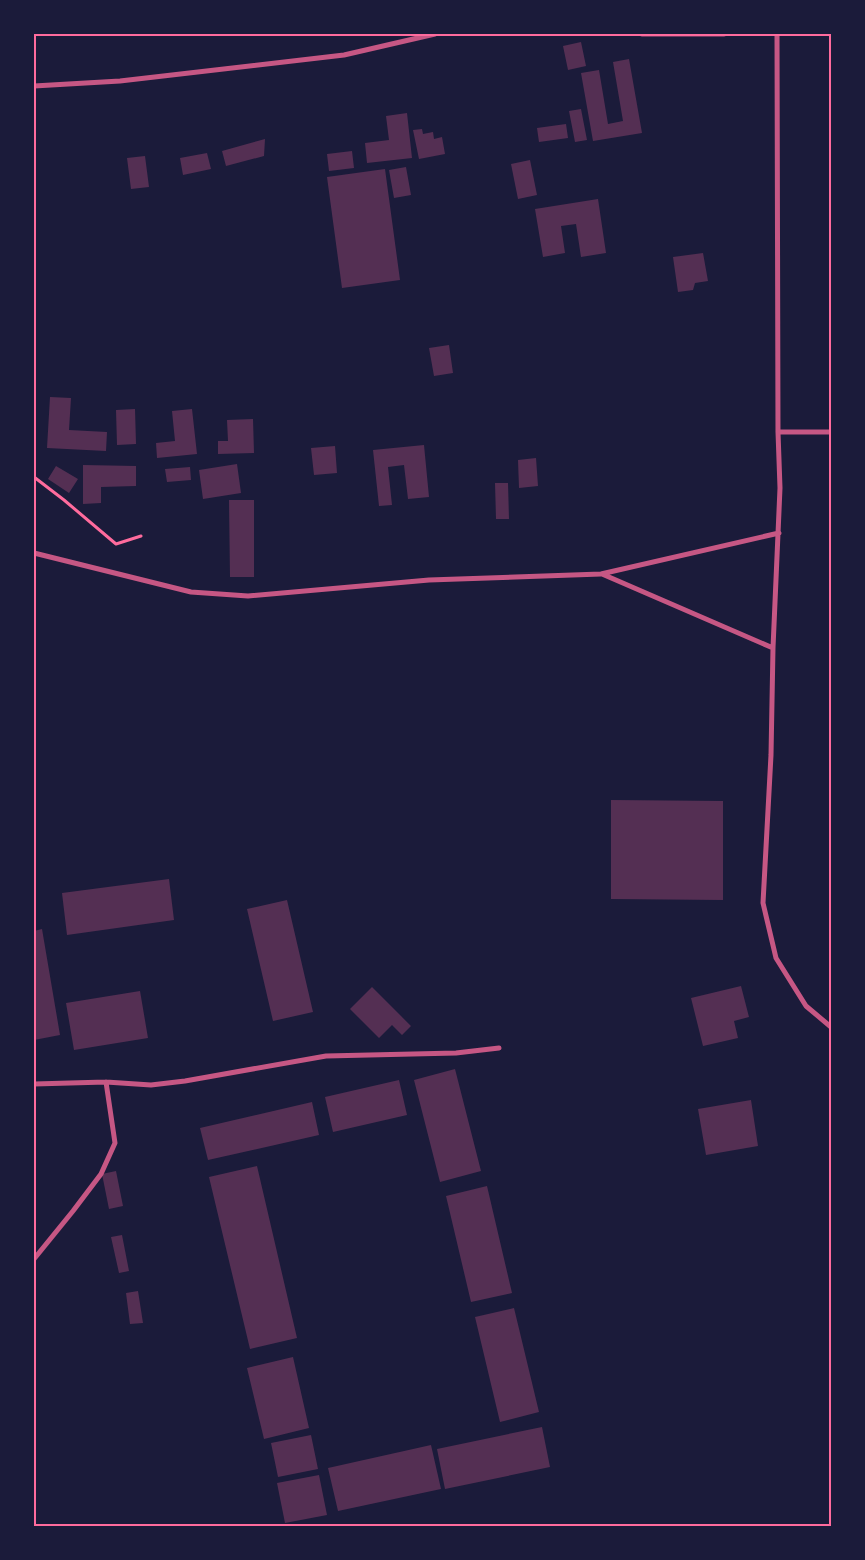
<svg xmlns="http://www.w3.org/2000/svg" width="865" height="1560" viewBox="0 0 865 1560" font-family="Poppins,sans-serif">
  <rect width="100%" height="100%" fill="#1b1b3a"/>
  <path fill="#542f53" d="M581,42L586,66L568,70L563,46Z
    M629,59L642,133L593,141L581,73L599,70L608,124L623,121L613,62Z
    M581,109L587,140L575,142L569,111Z
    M407,113L412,158L367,163L365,143L389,140L386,116Z
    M566,124L568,138L539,142L537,128Z
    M422,129L423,134L433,132L434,139L442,137L445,154L419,159L413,130Z
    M265,139L264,156L226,166L222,151Z
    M352,151L354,168L329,171L327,154Z
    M207,153L211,169L183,175L180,158Z
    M145,156L149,187L131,189L127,158Z
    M530,160L537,195L518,199L511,164Z
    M406,167L411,195L394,198L389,170Z
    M385,169L400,280L342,288L327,177Z
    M598,199L606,253L581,257L576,224L561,226L565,253L543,257L535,209Z
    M703,253L708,281L695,283L693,290L678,292L673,257Z
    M449,345L453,373L434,376L429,348Z
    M50,397L71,398L69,430L107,432L106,451L47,448Z
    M135,409L136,444L117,445L116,410Z
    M192,409L197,454L157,458L156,443L175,441L172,411Z
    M253,419L254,453L218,454V441H228L227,420Z
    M424,445L429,497L408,499L404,465L388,467L392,505L379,506L373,450Z
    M335,446L337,473L314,475L311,448Z
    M536,458L538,486L519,488L518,460Z
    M237,464L241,493L203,499L199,470Z
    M83,465L136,466V486L101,487V503L83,504Z
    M56,466L78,479L69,493L48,479Z
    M190,467L191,480L167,482L165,469Z
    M495,483H508L509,519H496Z
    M229,500H254V577H230Z
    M611,800L723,801V900L611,899Z
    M169,879L174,920L67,935L62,893Z
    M287,900L313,1012L273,1021L247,909Z
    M42,929L60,1035L34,1040V931Z
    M741,986L749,1017L734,1021L738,1038L703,1046L691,998Z
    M372,987L411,1026L402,1035L392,1025L379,1038L350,1009Z
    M140,991L148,1038L74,1050L66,1003Z
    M455,1069L481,1171L440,1182L414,1080Z
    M399,1080L407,1115L333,1132L325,1097Z
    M751,1100L758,1146L706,1155L698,1109Z
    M312,1102L319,1135L208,1160L200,1128Z
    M257,1166L297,1338L250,1349L209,1177Z
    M116,1171L123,1206L109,1209L102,1174Z
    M487,1186L512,1293L471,1302L446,1196Z
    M122,1235L129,1271L119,1273L111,1237Z
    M138,1291L143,1323L130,1324L126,1293Z
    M514,1308L539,1412L500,1422L475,1317Z
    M293,1357L309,1428L264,1439L247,1368Z
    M542,1427L550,1467L445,1489L437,1449Z
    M311,1435L318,1469L278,1477L271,1443Z
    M431,1445L441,1489L338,1511L328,1468Z
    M319,1475L327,1515L285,1523L277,1483Z"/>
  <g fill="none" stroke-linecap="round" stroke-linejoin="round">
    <path stroke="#ff6b9d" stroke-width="3" d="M34,477L64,500L116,544L141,536"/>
    <path stroke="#c65784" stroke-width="5" d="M642,34H724
      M777,34L778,432L780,488L773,648L771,755L763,903L776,958L806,1006L831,1027
      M34,86L120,81L344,55L435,34
      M778,432H831
      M34,553L191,592L248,596L429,580L601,574L779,533
      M602,574L773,648
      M34,1084L106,1082L151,1085L185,1081L326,1056L456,1053L499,1048
      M34,1259L73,1211L101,1174L115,1143L106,1082"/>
  </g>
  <rect width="865" height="1560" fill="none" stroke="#1b1b3a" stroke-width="70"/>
  <rect x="35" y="35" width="795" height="1490" fill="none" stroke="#ff6b9d" stroke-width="2"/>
</svg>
